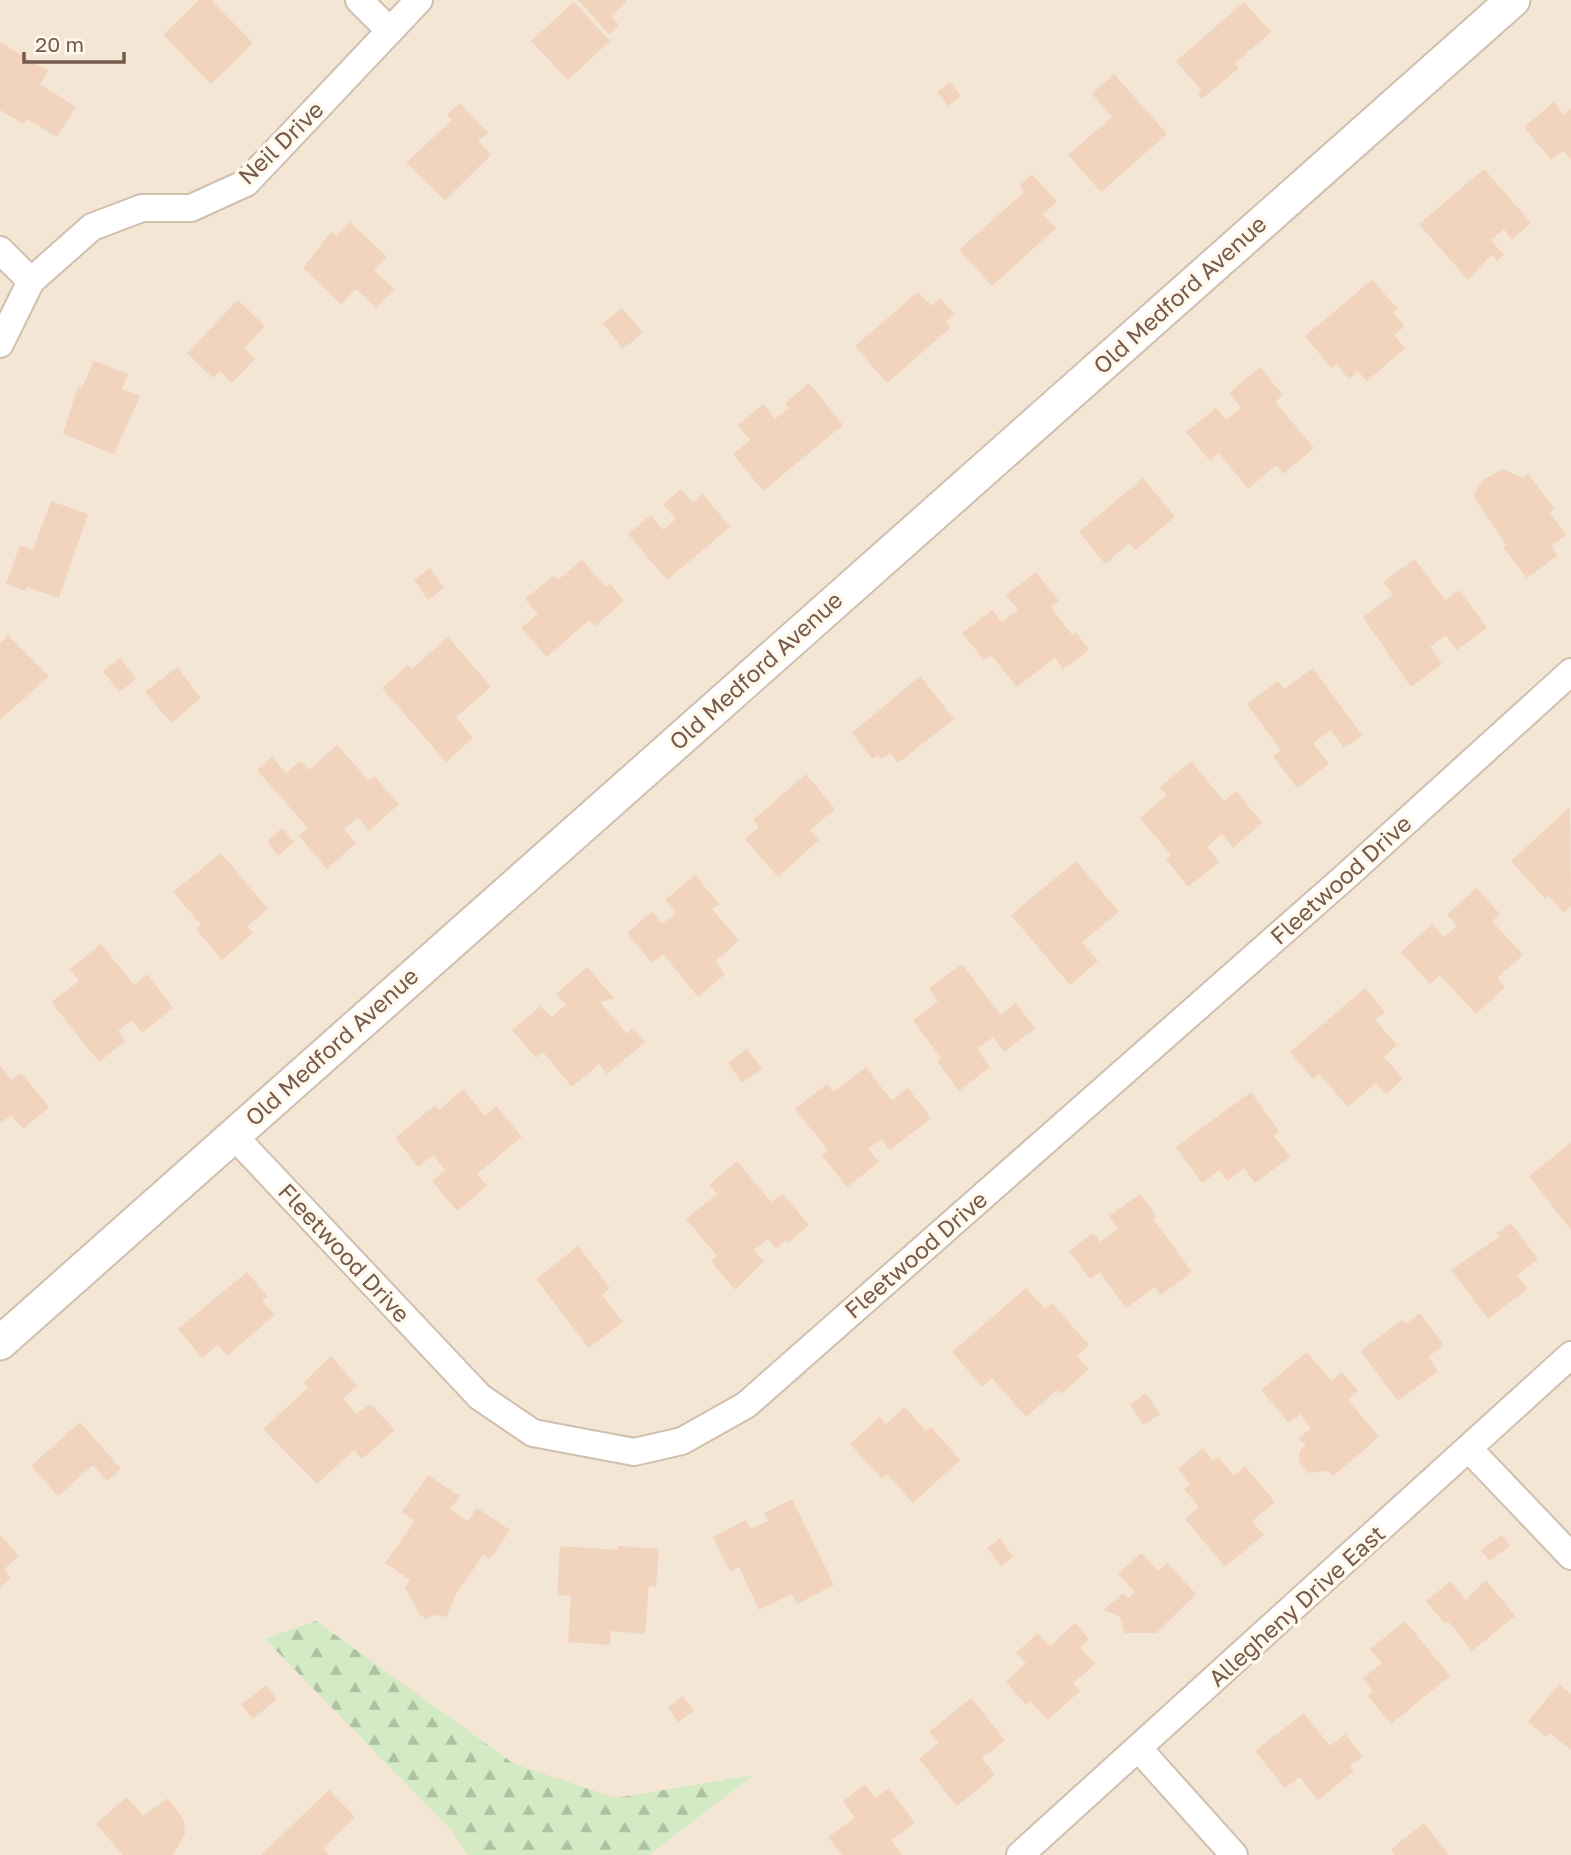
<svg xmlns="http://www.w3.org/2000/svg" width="1571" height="1855" viewBox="0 0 1571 1855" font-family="'Golos Text',sans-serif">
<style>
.residential{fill:#f4e6d4}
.forest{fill:url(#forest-firs)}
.building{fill:#f2d3bd}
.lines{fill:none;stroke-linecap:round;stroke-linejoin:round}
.minor-casing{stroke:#d0beae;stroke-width:30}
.tertiary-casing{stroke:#d0beae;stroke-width:37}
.minor{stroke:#fff;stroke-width:26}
.tertiary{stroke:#fff;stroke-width:33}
.labels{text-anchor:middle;stroke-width:7;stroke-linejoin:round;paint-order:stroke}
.street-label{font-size:23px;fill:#765a4a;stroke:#fff8ed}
</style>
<defs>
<pattern id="forest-firs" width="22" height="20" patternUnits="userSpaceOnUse" patternTransform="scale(1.75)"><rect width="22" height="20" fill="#d3eac4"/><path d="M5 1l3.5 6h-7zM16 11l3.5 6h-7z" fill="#b0c1a1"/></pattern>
</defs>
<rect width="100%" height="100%" fill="#fcf4e6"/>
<rect class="residential" x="0" y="0" width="1571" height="1855"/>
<path class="forest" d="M316 1621 514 1764 616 1798 753 1775 649 1855H467L452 1831 265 1639Z"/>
<g class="building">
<path d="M199 0H211L253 43 211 84 163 35Z"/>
<path d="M578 0H626L627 1 611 16 619 25 609 34Z"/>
<path d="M574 2 610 41 568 80 531 41Z"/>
<path d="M1244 2 1271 32 1235 63 1239 68 1202 99 1198 94 1201 90 1176 61Z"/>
<path d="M0 42 48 71 40 84 76 107 57 137 27 119 24 124 0 110Z"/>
<path d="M1114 74 1167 134 1101 192 1068 155 1112 117 1092 94Z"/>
<path d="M950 82 961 96 948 106 937 92Z"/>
<path d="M1554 102 1564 115 1571 109V160L1563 151 1551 160 1524 127Z"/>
<path d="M460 103 488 133 478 141 491 155 445 200 406 163 452 120 447 115Z"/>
<path d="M1484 169 1531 223 1512 240 1504 229 1491 240 1504 255 1497 261 1492 254 1468 280 1419 224Z"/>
<path d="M1032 174 1057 202 1043 214 1056 228 992 286 959 250 1024 192 1019 186Z"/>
<path d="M350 222 387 257 374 270 394 289 376 308 356 289 341 304 303 268 331 232 336 236Z"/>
<path d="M1372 280 1398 309 1393 313 1405 326 1394 335 1405 348 1367 381 1358 371 1349 379 1336 364 1331 368 1305 336Z"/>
<path d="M918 292 931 306 940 298 954 314 946 322 950 328 887 383 855 346Z"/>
<path d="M238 300 265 326 244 348 255 359 232 383 220 371 213 378 187 353Z"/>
<path d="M622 308 643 333 623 349 603 323Z"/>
<path d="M94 361 128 374 122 389 140 396 114 454 63 434 78 386 82 388Z"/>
<path d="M1260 367 1283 395 1275 402 1314 448 1283 474 1276 465 1248 489 1219 453 1210 461 1186 432 1216 408 1226 420 1241 408 1229 393Z"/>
<path d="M809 383 843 425 763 491 733 454 750 440 738 425 763 404 775 419 789 408 785 403Z"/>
<path d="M1502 469 1523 478 1528 474 1555 509 1550 513 1566 535 1552 546 1557 556 1527 578 1503 547 1506 545 1473 496 1482 481Z"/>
<path d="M1143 478 1175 517 1135 550 1129 543 1105 564 1079 532Z"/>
<path d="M681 489 693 503 703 494 730 527 667 580 628 534 651 515 663 530 676 519 663 504Z"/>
<path d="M51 501 88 514 59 598 27 587 25 591 6 584 20 545 33 550Z"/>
<path d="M1415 559 1445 600 1459 590 1487 628 1457 650 1446 635 1430 647 1442 664 1411 687 1363 617 1393 595 1383 582Z"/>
<path d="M582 560 605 586 610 584 624 601 595 626 589 620 547 657 521 628 538 614 525 599 554 575 558 580Z"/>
<path d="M430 568 444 588 428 600 414 580Z"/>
<path d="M1036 572 1059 601 1051 607 1072 635 1076 632 1089 650 1063 669 1055 658 1017 687 991 655 984 660 962 633 992 610 1002 622 1018 610 1006 595Z"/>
<path d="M8 635 49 676 0 720V643Z"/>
<path d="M448 637 491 687 456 717 473 738 446 762 382 688 408 665 412 669Z"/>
<path d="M120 658 136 679 119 692 103 671Z"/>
<path d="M177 667 201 698 171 723 145 692Z"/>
<path d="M1313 668 1362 735 1344 748 1331 730 1313 743 1329 764 1297 788 1273 756 1281 751 1247 704 1278 681 1284 689Z"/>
<path d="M920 676 954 719 898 763 890 753 881 759 878 755 872 759 852 733Z"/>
<path d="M337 745 369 781 374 776 399 804 369 831 358 817 344 829 356 843 327 869 299 836 308 828 257 770 272 757 286 773 300 761 309 770Z"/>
<path d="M1191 761 1224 801 1236 791 1262 823 1233 848 1222 834 1207 847 1219 862 1188 887 1166 859 1171 855 1140 818 1167 795 1160 787Z"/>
<path d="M806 774 835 809 810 830 819 840 778 877 745 839 759 827 753 820Z"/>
<path d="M1570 807 1571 906 1564 913 1548 896 1545 899 1511 861Z"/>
<path d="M282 828 294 842 278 856 267 841Z"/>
<path d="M221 853 268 909 247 926 253 933 222 960 196 929 201 925 173 892Z"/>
<path d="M1076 861 1119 912 1082 942 1098 961 1070 985 1011 915Z"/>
<path d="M695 875 719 904 712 909 739 941 715 961 725 974 698 997 663 954 652 963 627 933 652 912 662 924 676 913 665 900Z"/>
<path d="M1476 888 1500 914 1492 921 1523 955 1497 978 1505 987 1476 1014 1440 975 1430 984 1401 952 1432 924 1444 937 1457 926 1447 915Z"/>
<path d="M101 944 134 985 147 974 173 1008 142 1033 132 1020 118 1031 125 1041 99 1062 51 1002 79 981 70 969Z"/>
<path d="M962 964 1001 1015 1016 1003 1035 1028 1004 1052 993 1037 977 1049 990 1067 959 1091 937 1061 941 1058 913 1020 938 1001 929 988Z"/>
<path d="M587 967 614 998 600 1002 627 1034 633 1028 645 1042 607 1074 599 1064 572 1087 543 1052 536 1058 512 1030 541 1006 551 1017 566 1005 556 994Z"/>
<path d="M1365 988 1385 1012 1375 1020 1397 1045 1384 1057 1403 1079 1386 1094 1376 1083 1348 1107 1319 1074 1313 1079 1290 1052Z"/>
<path d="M747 1049 762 1069 742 1083 728 1063Z"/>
<path d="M0 1066 12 1080 21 1073 49 1107 23 1129 11 1115 0 1124Z"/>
<path d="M866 1067 892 1101 908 1088 931 1118 890 1150 881 1139 868 1149 879 1162 847 1187 822 1155 828 1150 795 1109 827 1084 833 1092Z"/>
<path d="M463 1089 485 1116 496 1106 522 1137 477 1174 487 1186 457 1211 432 1181 445 1170 433 1155 418 1167 395 1138 435 1105 439 1110Z"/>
<path d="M1251 1092 1279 1131 1274 1136 1290 1157 1255 1183 1244 1168 1228 1181 1219 1170 1202 1183 1176 1147Z"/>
<path d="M1571 1143V1230L1529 1176Z"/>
<path d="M737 1161 771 1202 783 1194 809 1225 788 1243 786 1241 776 1248 768 1239 754 1250 764 1261 735 1290 711 1261 717 1256 686 1219 717 1194 709 1185Z"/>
<path d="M1140 1194 1156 1216 1153 1219 1192 1272 1161 1295 1155 1287 1126 1308 1100 1272 1090 1279 1069 1251 1093 1233 1100 1242 1118 1229 1109 1216Z"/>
<path d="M1511 1223 1538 1259 1517 1275 1527 1289 1488 1319 1451 1270 1499 1237 1497 1233Z"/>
<path d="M578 1246 610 1288 602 1295 623 1322 589 1348 536 1279Z"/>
<path d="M247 1272 268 1297 262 1301 275 1315 227 1356 218 1345 202 1358 178 1329Z"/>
<path d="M1026 1288 1045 1309 1052 1303 1089 1345 1077 1356 1089 1369 1061 1394 1057 1390 1026 1417 992 1378 982 1387 952 1352Z"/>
<path d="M1420 1313 1444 1345 1428 1357 1438 1371 1398 1401 1361 1351 1403 1319 1406 1324Z"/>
<path d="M1307 1352 1331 1381 1342 1372 1358 1391 1348 1400 1379 1437 1333 1476 1328 1471 1309 1473 1299 1461 1300 1450 1306 1445 1299 1438 1311 1428 1300 1414 1289 1423 1261 1390Z"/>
<path d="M331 1356 357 1386 343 1398 356 1414 370 1404 395 1430 362 1459 354 1450 317 1484 263 1429 308 1388 304 1382Z"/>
<path d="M1146 1393 1160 1414 1144 1425 1130 1405Z"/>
<path d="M905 1407 926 1431 931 1427 960 1460 913 1503 887 1474 882 1479 850 1444 880 1417 886 1424Z"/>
<path d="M80 1422 121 1469 107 1481 93 1465 58 1496 31 1466Z"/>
<path d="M1203 1448 1213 1461 1218 1457 1234 1476 1245 1466 1275 1502 1252 1521 1264 1535 1225 1567 1185 1519 1199 1507 1184 1489 1190 1484 1178 1469Z"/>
<path d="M428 1475 460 1496 450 1509 468 1521 477 1508 510 1530 490 1559 483 1555 456 1594 446 1617 434 1615 426 1619 420 1615 405 1588 410 1580 385 1563 415 1521 402 1512Z"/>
<path d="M792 1499 834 1585 797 1604 792 1594 759 1610 739 1567 730 1572 713 1537 746 1520 751 1529 768 1521 764 1513Z"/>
<path d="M0 1535 19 1556 4 1569 11 1578 0 1588Z"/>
<path d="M1502 1535 1510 1546 1489 1561 1481 1550Z"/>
<path d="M1000 1538 1013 1557 1001 1566 987 1548Z"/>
<path d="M560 1546 618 1550V1546L659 1549 656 1587 649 1586 645 1634 611 1631 610 1645 568 1642 571 1596 557 1595Z"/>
<path d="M1141 1553 1158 1571 1167 1563 1196 1594 1156 1633H1124L1120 1617 1104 1610 1123 1593 1128 1598 1135 1592 1118 1574Z"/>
<path d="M1486 1580 1515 1616 1472 1651 1448 1621 1445 1624 1426 1601 1451 1581 1466 1600Z"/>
<path d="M1405 1621 1450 1676 1391 1724 1368 1696 1373 1691 1363 1678 1382 1663 1370 1649Z"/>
<path d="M1075 1623 1089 1639 1080 1647 1095 1664 1073 1683 1080 1691 1048 1720 1030 1701 1026 1705 1006 1682 1026 1663 1016 1653 1038 1633 1050 1646Z"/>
<path d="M1559 1684 1571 1694V1750L1549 1733 1546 1737 1528 1722Z"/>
<path d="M266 1685 277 1699 253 1719 241 1705Z"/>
<path d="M683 1696 694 1711 678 1722 668 1707Z"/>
<path d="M971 1698 1005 1740 982 1758 995 1775 957 1806 919 1759 939 1743 929 1732Z"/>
<path d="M1304 1713 1330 1746 1345 1734 1363 1756 1350 1766 1354 1771 1318 1800 1300 1777 1285 1788 1255 1751Z"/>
<path d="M865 1785 875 1798 889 1788 915 1823 891 1840 902 1855H842L828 1837 855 1818 843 1801Z"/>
<path d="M329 1790 355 1817 323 1848 329 1855H261Z"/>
<path d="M127 1797 143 1816 168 1798 184 1820 185 1834 173 1855H123L96 1824Z"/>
<path d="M1424 1823 1449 1855H1395L1391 1849Z"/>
</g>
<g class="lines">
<g class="minor-casing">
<g id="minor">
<path d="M359 0 389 30"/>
<path d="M0 250 31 281"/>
<path d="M0 344 31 281 92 227 142 208H191L246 183 419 0"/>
<path d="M233 1135 480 1397 533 1433 634 1452 682 1441 746 1405 1345 877 1571 672"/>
<path d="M1470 1450 1571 1556"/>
<path d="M1139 1749 1234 1855"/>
<path d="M1020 1855 1571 1355"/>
</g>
</g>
<g class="tertiary-casing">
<path id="tertiary" d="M0 1343 1513 0"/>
</g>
<use href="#minor" class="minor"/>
<use href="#tertiary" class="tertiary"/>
</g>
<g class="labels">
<g class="street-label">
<text transform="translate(281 143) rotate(-44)" y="8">Neil Drive</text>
<text transform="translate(1180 295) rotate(-42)" y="8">Old Medford Avenue</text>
<text transform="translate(756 671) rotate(-42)" y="8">Old Medford Avenue</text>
<text transform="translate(1341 880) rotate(-42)" y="8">Fleetwood Drive</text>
<text transform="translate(332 1047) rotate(-42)" y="8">Old Medford Avenue</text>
<text transform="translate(344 1253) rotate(47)" y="8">Fleetwood Drive</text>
<text transform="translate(916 1255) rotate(-41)" y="8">Fleetwood Drive</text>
<text transform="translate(1297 1606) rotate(-42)" y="8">Allegheny Drive East</text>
</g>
</g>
<path d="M24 52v10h100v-10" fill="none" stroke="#765a4a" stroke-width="3.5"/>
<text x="35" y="52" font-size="21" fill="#765a4a" stroke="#fff8ed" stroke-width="5" paint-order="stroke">20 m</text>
</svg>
